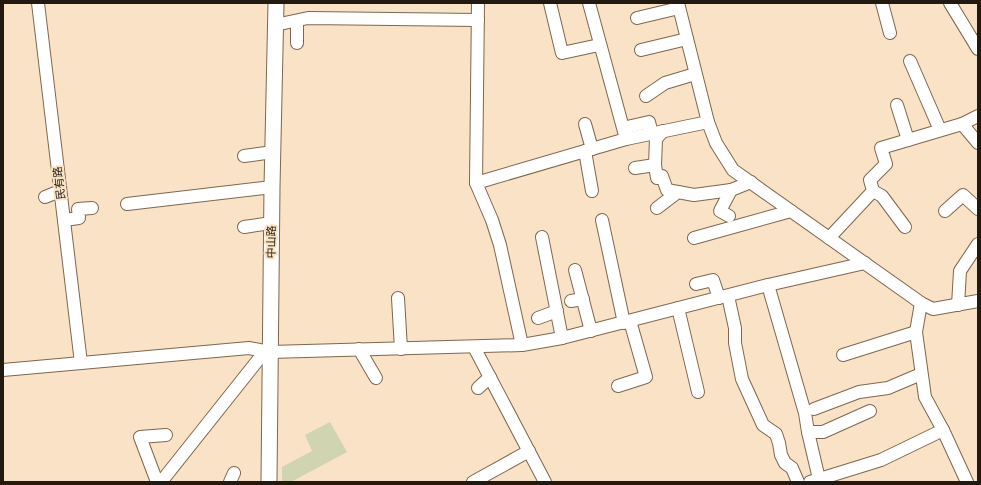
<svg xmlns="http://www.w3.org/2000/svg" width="981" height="485" viewBox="0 0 981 485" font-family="'DejaVu Sans','Noto Sans TC',sans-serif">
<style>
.green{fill:#d1d4b0}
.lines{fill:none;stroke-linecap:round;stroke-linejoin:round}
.minor-casing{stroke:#7c684f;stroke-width:14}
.major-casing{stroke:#7c684f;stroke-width:17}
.minor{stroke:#fff;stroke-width:12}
.major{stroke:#fff;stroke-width:15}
.labels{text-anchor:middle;stroke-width:4;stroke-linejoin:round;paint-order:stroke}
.street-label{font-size:11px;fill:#221a10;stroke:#f9e2c5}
</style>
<rect width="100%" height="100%" fill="#f9e2c5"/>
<path class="green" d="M330 422 347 452 291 482H282V467L312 451 305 435Z"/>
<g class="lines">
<g class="minor-casing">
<g id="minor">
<path d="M38 3 81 363"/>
<path d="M478 3 476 183 492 220 500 245 522 345"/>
<path d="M550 3 562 53 599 45"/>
<path d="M589 3 626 139"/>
<path d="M678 3 708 122 716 143 733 170 921 303 933 309 978 301"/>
<path d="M882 3 890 33"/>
<path d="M950 3 978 49"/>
<path d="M637 18 679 8"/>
<path d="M297 21V43"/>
<path d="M275 25 308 18 478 20"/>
<path d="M641 50 687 39"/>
<path d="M910 61 940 130"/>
<path d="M646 96 665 83 695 74"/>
<path d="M897 105 908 140"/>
<path d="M978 116 962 124 978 143"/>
<path d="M585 124 592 149"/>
<path d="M627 127 649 122 652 134"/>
<path d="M663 131 656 139 655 165 657 178 662 176 667 190 694 195 731 190 751 182"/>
<path d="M585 151 592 191"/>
<path d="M244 156 273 152"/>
<path d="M635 168 655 165"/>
<path d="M476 183 626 139 708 122"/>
<path d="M873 191 882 196 905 227"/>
<path d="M45 197 60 191"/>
<path d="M127 204 272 187"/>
<path d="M657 208 678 192"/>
<path d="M945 211 963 195 978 209"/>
<path d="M729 216 720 211 731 190"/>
<path d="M64 220 79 218 78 209 92 208"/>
<path d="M602 220 624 323"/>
<path d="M244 227 271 223"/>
<path d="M542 237 562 338"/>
<path d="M694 238 791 211"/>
<path d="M829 238 873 191 870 180 886 164 881 148 962 124"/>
<path d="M575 270 591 331"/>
<path d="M696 284 713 280 719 298"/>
<path d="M768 285 805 413 808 432 819 479"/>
<path d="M728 296 735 328V343L742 379 763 425 776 434 779 443 781 455 785 463 792 468 798 482"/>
<path d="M398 298 401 349"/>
<path d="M571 301 583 299"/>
<path d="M921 303 916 332 925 397 943 430 967 482"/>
<path d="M958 305 960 271 978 244"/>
<path d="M678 308 698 392"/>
<path d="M538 318 557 311"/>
<path d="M474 347 545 482"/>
<path d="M359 349 376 378"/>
<path d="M843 355 916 332"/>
<path d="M3 370 249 348 270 352"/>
<path d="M618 386 646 377 630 321"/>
<path d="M478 388 490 377"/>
<path d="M814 409 859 392 888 388 921 374"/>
<path d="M808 432H823L870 411"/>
<path d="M157 482 140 437 166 435"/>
<path d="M161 482 258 360 270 352 522 345 562 338 768 285 865 263"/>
<path d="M230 482 234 473"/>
<path d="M473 482 529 451"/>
<path d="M810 482 881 460 943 430"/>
</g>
</g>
<g class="major-casing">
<path id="major" d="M269 482 272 187 276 3"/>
</g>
<use href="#minor" class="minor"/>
<use href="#major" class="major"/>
</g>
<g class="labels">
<g class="street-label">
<text transform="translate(59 183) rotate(-97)" y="4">民有路</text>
<text transform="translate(271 242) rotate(-89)" y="4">中山路</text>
</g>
</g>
<rect width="981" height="485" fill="none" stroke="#221a10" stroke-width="8"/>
</svg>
